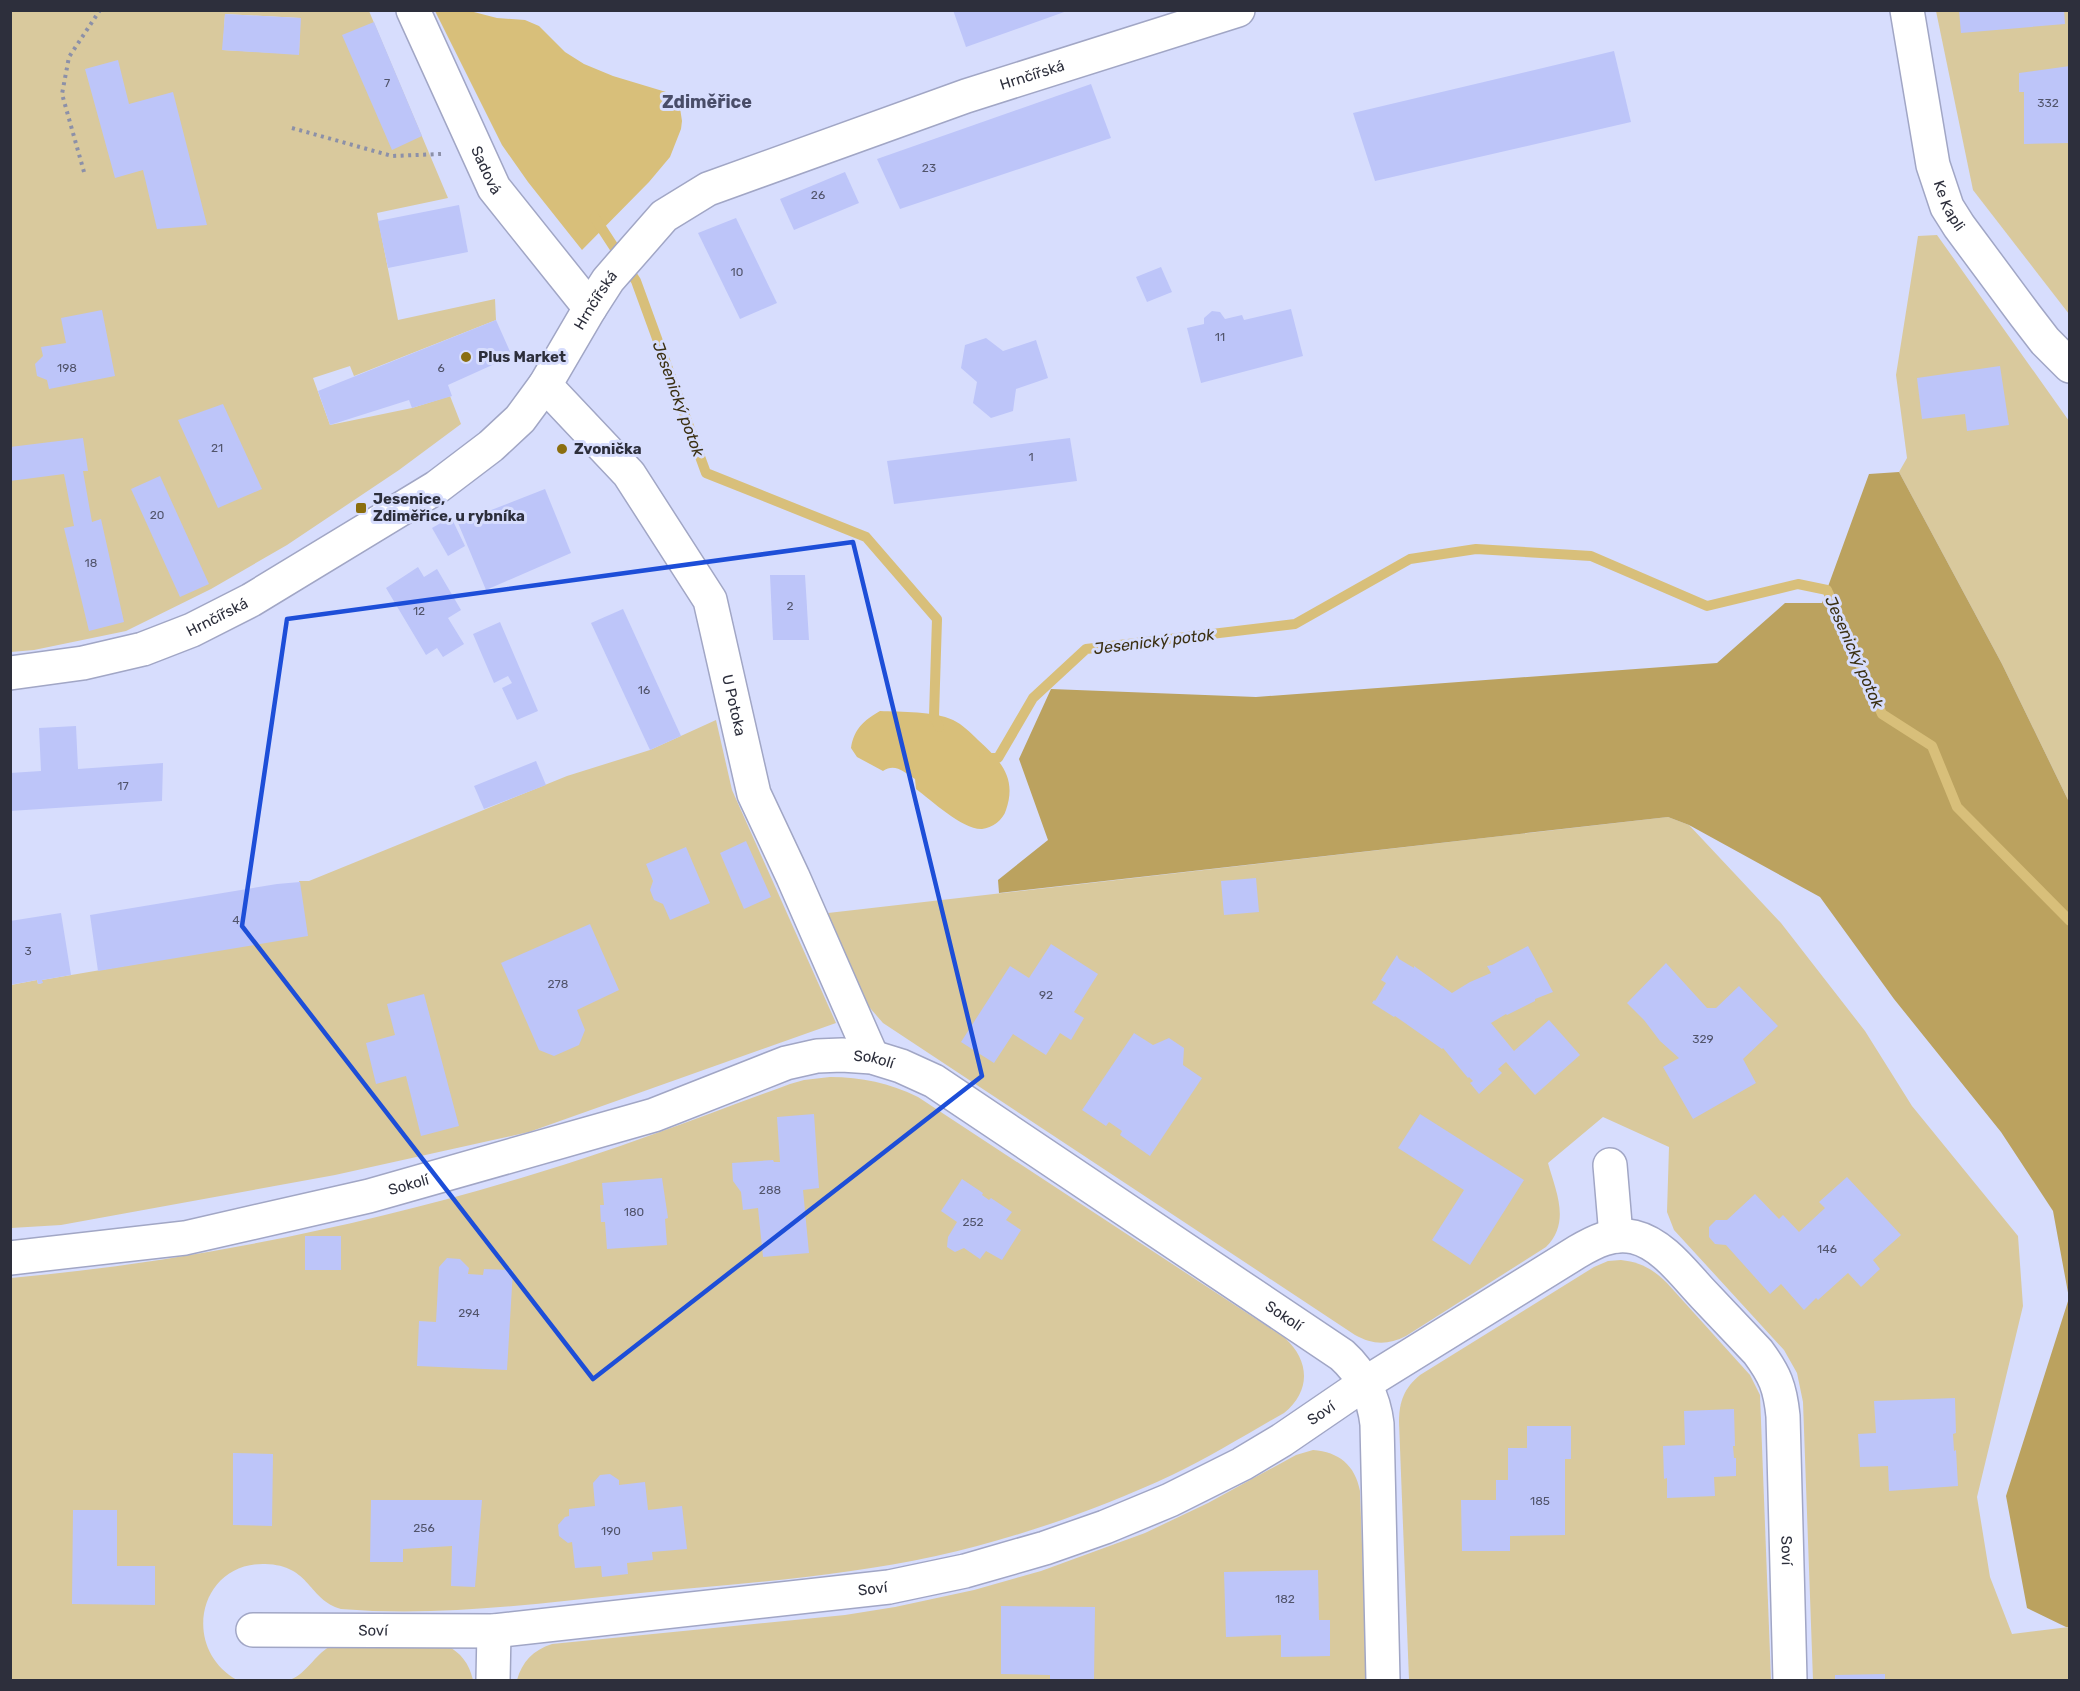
<svg xmlns="http://www.w3.org/2000/svg" width="2080" height="1691" viewBox="0 0 2080 1691" font-family="Rubik,sans-serif">
<style>
.green{fill:#d9c99d;fill-rule:evenodd}
.forest{fill:#bba25f}
.water{fill:#d8bf7a}
.lines{fill:none;stroke-linecap:round;stroke-linejoin:round}
.stream{stroke:#d8bf7a;stroke-width:10}
.building{fill:#bdc5f9}
.minor-casing{stroke:#a1a6c5;stroke-width:36}
.path{stroke:#8c90a8;stroke-width:4;stroke-dasharray:3 4.5;stroke-linecap:butt}
.minor{stroke:#fff;stroke-width:33}
.marked{fill:none;stroke:#1d4ed8;stroke-width:4.5;stroke-linejoin:round}
.poi-dot{fill:#8b6e0f;stroke:#d7ddfd;stroke-width:2}
.labels{text-anchor:middle;stroke-width:6;stroke-linejoin:round;paint-order:stroke}
.number-label{font-size:12px;fill:#51546b}
.street-label{font-size:15px;fill:#2d2f3c;stroke:#d7ddfd}
.poi-label{font-size:15px;font-weight:bold;fill:#2d2f3c;stroke:#d7ddfd;text-anchor:start}
.water-label{font-size:16px;font-style:italic;fill:#3b3012;stroke:#d7ddfd}
.quarter-label{font-size:18px;font-weight:bold;fill:#494d68;stroke:#d7ddfd}
</style>
<rect width="100%" height="100%" fill="#d7ddfd"/>
<g class="green">
<path d="M11 11H369L448 198 377 213 398 320 495 299 496 320 354 376 350 366 313 378 330 425 412 408 450 396 461 424 399 470 287 545 211 589 126 631 34 650 11 652ZM225 14 300 18 299 54 223 50Z"/>
<path d="M1936 11H2069V314L1973 190Z"/>
<path d="M1937 235 2069 421V802L2002 664 1899 472 1907 458 1896 375 1918 236Z"/>
<path d="M716 720 732 790 836 1023 529 1132 335 1175 61 1225 11 1228V985L37 980 38 984 42 983V980L306 935 299 881H309L567 776 650 750Z"/>
<path d="M1668 817 1689 825 1781 923 1865 1031 1912 1106 2018 1236 2023 1306 1977 1497 1990 1577 2012 1634 2069 1627V1680H1813L1803 1402 1797 1373 1784 1350 1674 1230 1667 1212 1669 1147 1603 1117 1548 1163C1556 1192 1571 1222 1546 1247L1406 1336C1388 1345 1373 1345 1355 1335L883 1023 857 993 828 913Z"/>
<path d="M830 1077C862 1077 889 1083 918 1097L1285 1338C1310 1361 1311 1391 1284 1413 1247 1434 1210 1457 1172 1475 1097 1510 1017 1538 936 1556 835 1578 732 1584 630 1594 534 1604 438 1617 341 1609 308 1600 311 1565 265 1564 199 1562 180 1648 237 1680H11V1278C187 1262 364 1226 534 1174 621 1148 705 1115 790 1084L804 1080Z"/>
<path d="M1621 1260C1640 1262 1653 1269 1667 1283L1750 1375 1760 1395 1771 1680H1409L1399 1422C1399 1402 1404 1388 1420 1375L1594 1267 1608 1261Z"/>
<path d="M1313 1450C1339 1452 1355 1465 1360 1491L1367 1680H517C522 1662 533 1650 552 1644L845 1615 895 1607 974 1590 1041 1571 1145 1533 1208 1503 1296 1455Z"/>
<path d="M446 1645C461 1653 469 1663 473 1680H290C307 1673 314 1656 329 1647Z"/>
</g>
<path class="forest" d="M1899 472 2002 664 2069 802V1627H2066L2027 1608 2006 1496 2069 1298 2053 1211 2001 1132 1894 999 1820 897 1689 825 1668 817 999 893 998 880 1048 840 1019 759 1051 689 1256 697 1717 663 1785 603H1822L1869 474Z"/>
<g class="water">
<path d="M435 11H470L497 18 525 20 539 26 565 52 584 64 613 76 666 92 680 108 682 121 681 129 670 157 649 182 582 250 528 182 502 145Z"/>
<path d="M880 711C901 712 934 711 953 720 963 725 970 732 978 740 1001 761 1017 778 1006 810 1003 820 992 828 982 829 963 830 931 800 916 789L915 779C904 772 895 763 883 771L857 757 851 748C854 729 864 720 880 711Z"/>
</g>
<g class="lines">
<g class="stream">
<path d="M595 218 636 281 706 473 866 537 937 619 934 716 939 727"/>
<path d="M984 758H998L1033 698 1086 649 1295 624 1410 559 1476 549 1591 556 1707 606 1798 584 1827 590 1882 714 1932 746 1957 807 2070 921"/>
</g>
</g>
<g class="building">
<path d="M953 10H1067V11L966 47Z"/>
<path d="M1959 10H2064L2065 24 1961 33Z"/>
<path d="M225 14 301 18 299 55 222 50Z"/>
<path d="M374 22 422 136 392 150 342 35Z"/>
<path d="M1614 51 1631 122 1375 181 1353 113Z"/>
<path d="M118 60 129 104 173 92 207 225 157 229 143 170 115 178 85 69Z"/>
<path d="M2070 66V143L2024 144V92H2019V73Z"/>
<path d="M1091 84 1111 138 900 209 877 159Z"/>
<path d="M845 172 859 203 794 230 780 199Z"/>
<path d="M459 205 468 252 388 268 378 221Z"/>
<path d="M736 218 777 303 740 319 698 233Z"/>
<path d="M1161 267 1172 292 1147 302 1136 277Z"/>
<path d="M1291 309 1303 356 1201 383 1187 328 1204 324V318L1212 311 1220 312 1225 319 1242 315 1244 320Z"/>
<path d="M102 310 115 376 49 389 47 380 37 376 35 364 43 356 41 347 66 343 61 318Z"/>
<path d="M496 320 512 356 448 385 452 396 412 408 409 400 330 425 318 391Z"/>
<path d="M986 338 1003 351 1036 340 1048 378 1016 389 1013 411 991 418 973 403 977 382 961 368 965 345Z"/>
<path d="M2000 366 2009 425 1967 431 1965 414 1922 419 1917 378Z"/>
<path d="M223 404 262 489 218 508 178 420Z"/>
<path d="M83 438 88 471H83L92 522 101 519 124 622 89 631 64 528 74 526 64 474 10 481V447Z"/>
<path d="M1070 438 1077 481 894 504 887 461Z"/>
<path d="M160 476 209 584 180 597 131 489Z"/>
<path d="M545 489 571 553 486 590 458 523Z"/>
<path d="M451 517 465 546 448 556 432 528Z"/>
<path d="M418 567 424 577 437 569 461 610 448 618 464 644 443 657 437 648 426 655 386 588Z"/>
<path d="M770 575H805L809 640H773Z"/>
<path d="M623 609 681 736 650 750 591 623Z"/>
<path d="M500 622 538 711 517 720 502 688 512 683 508 676 494 683 473 634Z"/>
<path d="M76 726 78 769 163 763 162 801 10 811V773L41 771 39 728Z"/>
<path d="M536 761 546 785 484 809 474 786Z"/>
<path d="M746 841 771 897 744 909 720 853Z"/>
<path d="M686 847 710 903 670 920 663 904 654 900 650 890 653 881 646 864Z"/>
<path d="M1256 878 1259 912 1224 915 1221 881Z"/>
<path d="M300 882 308 936 98 971 90 915 277 884Z"/>
<path d="M61 913 71 975 42 980 43 983 38 984 37 980 10 985V921Z"/>
<path d="M590 924 619 990 577 1010 585 1030 579 1045 554 1056 539 1050 501 963Z"/>
<path d="M1051 944 1098 974 1074 1012 1084 1018 1071 1040 1060 1033 1046 1055 1013 1034 994 1063 961 1042 1010 966 1029 978Z"/>
<path d="M1528 946 1553 992 1535 999V1001L1507 1015 1506 1014 1491 1023 1514 1051 1549 1020 1580 1055 1535 1095 1506 1062 1498 1069 1502 1073 1479 1094 1470 1083 1473 1081 1469 1077 1468 1078 1443 1048 1442 1049 1395 1016 1394 1017 1372 1003 1374 1000 1375 1001 1386 983 1381 980 1397 955 1399 959 1414 968V966L1452 993 1470 982 1491 973 1487 966 1492 965Z"/>
<path d="M1666 963 1707 1008H1716L1739 986 1778 1026 1743 1059 1756 1083 1693 1119 1663 1067 1679 1058 1660 1041 1644 1020 1627 1003Z"/>
<path d="M424 994 459 1126 421 1136 406 1076 376 1084 366 1043 395 1035 387 1004Z"/>
<path d="M1134 1033 1153 1045 1169 1038 1184 1048 1183 1065 1202 1078 1150 1156 1120 1135 1122 1131 1109 1122 1106 1126 1082 1110Z"/>
<path d="M814 1114 819 1188 803 1190 809 1253 763 1257 758 1208 743 1210 741 1192 733 1181 732 1163 773 1160 774 1162H780L777 1117Z"/>
<path d="M1420 1114 1524 1180 1470 1265 1432 1240 1464 1190 1398 1148Z"/>
<path d="M1847 1177 1901 1235 1873 1260 1880 1269 1861 1287 1848 1273 1818 1300 1816 1298 1804 1310 1781 1284 1770 1294 1726 1245 1715 1244 1709 1237V1227L1716 1220H1727L1755 1194 1779 1219 1783 1215 1799 1232 1825 1208 1819 1202Z"/>
<path d="M662 1178 668 1218 665 1219 667 1245 607 1249 605 1222H601L600 1205H604L602 1183Z"/>
<path d="M962 1179 983 1193 982 1195 989 1200 991 1198 1012 1212 1006 1220 1021 1230 1002 1260 986 1251 980 1259 964 1248 955 1252 947 1247 948 1237 957 1222 941 1211Z"/>
<rect x="305" y="1236" width="36" height="34"/>
<path d="M447 1258 460 1259 469 1268 468 1274 483 1275 484 1269 513 1270 507 1370 417 1366 419 1321 436 1322 439 1267Z"/>
<path d="M1955 1398 1956 1433 1953 1434 1954 1451 1956 1450 1958 1486 1889 1491 1888 1466 1860 1467 1858 1434 1876 1433 1874 1401Z"/>
<path d="M1734 1409 1735 1446H1733L1734 1458H1736V1476L1714 1477 1715 1496 1667 1498V1478L1664 1479 1663 1446 1685 1445 1684 1411Z"/>
<path d="M1527 1426H1571V1459H1565V1535L1510 1536V1551H1462L1461 1500H1496V1480H1508V1448H1527Z"/>
<path d="M233 1453 273 1454 272 1526 233 1525Z"/>
<path d="M610 1474 619 1480V1485L645 1482 648 1510 682 1506 687 1549 652 1552 653 1560 627 1563 628 1574 602 1577 601 1566 575 1568 572 1542 568 1543 559 1536 558 1525 565 1517 569 1516V1509L595 1506 593 1483 600 1475Z"/>
<path d="M371 1500H482L475 1587 451 1586 452 1546 403 1549V1562H370Z"/>
<path d="M73 1510H117V1566H155V1605L72 1604Z"/>
<path d="M1318 1570 1319 1620H1330V1656L1281 1657V1635L1226 1637 1224 1572Z"/>
<path d="M1001 1606 1095 1607 1094 1680H1050V1675L1001 1674Z"/>
<path d="M1885 1674V1680H1835V1675Z"/>
</g>
<g class="lines">
<g class="minor-casing">
<g id="minor">
<path id="s1" d="M413 10 494 188 590 308"/>
<path id="s2" d="M1907 10 1933 165 1947 207 1959 226 2025 315 2045 341 2070 366"/>
<path id="s3" d="M545 385 629 474 710 600 754 794 793 877 872 1057"/>
<path id="s4" d="M10 673 83 663 143 649 192 630 251 600 437 487 491 446 520 419 545 385 590 308 608 280 664 216 708 189 966 96 1238 10"/>
<path d="M1610 1165 1616 1236"/>
<path id="s5" d="M10 1258 185 1238 369 1196 654 1115 786 1063 817 1056 842 1055 872 1057 901 1066 934 1081 1342 1355C1362 1373 1374 1398 1377 1424L1383 1680"/>
<path id="s6" d="M253 1630 494 1631 889 1587 965 1571 1045 1548 1105 1527 1170 1500 1242 1464 1282 1440 1364 1384 1577 1252C1594 1242 1613 1232 1634 1237 1663 1244 1684 1274 1704 1295 1722 1314 1740 1333 1758 1352 1775 1375 1780 1387 1783 1416L1790 1680"/>
<path d="M493 1680 494 1631"/>
</g>
</g>
<g class="path">
<path d="M292 128 392 156 441 154"/>
<path d="M84 172 62 94 69 57 100 10"/>
</g>
<use href="#minor" class="minor"/>
</g>
<path class="marked" d="M853 542 982 1076 593 1379 242 926 287 619Z"/>
<g class="poi-dot">
<circle cx="466" cy="357" r="6"/>
<circle cx="562" cy="449" r="6"/>
<rect x="355" y="502" width="12" height="12" rx="3"/>
</g>
<g class="labels">
<g class="number-label">
<text x="387" y="87">7</text>
<text x="2048" y="107">332</text>
<text x="929" y="172">23</text>
<text x="818" y="199">26</text>
<text x="737" y="276">10</text>
<text x="1220" y="341">11</text>
<text x="67" y="372">198</text>
<text x="441" y="372">6</text>
<text x="217" y="452">21</text>
<text x="1031" y="461">1</text>
<text x="157" y="519">20</text>
<text x="91" y="567">18</text>
<text x="790" y="610">2</text>
<text x="419" y="615">12</text>
<text x="644" y="694">16</text>
<text x="123" y="790">17</text>
<text x="236" y="924">4</text>
<text x="28" y="955">3</text>
<text x="558" y="988">278</text>
<text x="1046" y="999">92</text>
<text x="1703" y="1043">329</text>
<text x="770" y="1194">288</text>
<text x="634" y="1216">180</text>
<text x="973" y="1226">252</text>
<text x="1827" y="1253">146</text>
<text x="469" y="1317">294</text>
<text x="1540" y="1505">185</text>
<text x="424" y="1532">256</text>
<text x="611" y="1535">190</text>
<text x="1285" y="1603">182</text>
</g>
<g class="street-label">
<text dy="5" stroke="none"><textPath href="#s4" startOffset="1224">Hrnčířská</textPath></text>
<text dy="5" stroke="none"><textPath href="#s1" startOffset="176">Sadová</textPath></text>
<text dy="5" stroke="none"><textPath href="#s2" startOffset="201">Ke Kapli</textPath></text>
<text dy="5" stroke="none"><textPath href="#s4" startOffset="720">Hrnčířská</textPath></text>
<text dy="5" stroke="none"><textPath href="#s4" startOffset="216">Hrnčířská</textPath></text>
<text dy="5" stroke="none"><textPath href="#s3" startOffset="380">U Potoka</textPath></text>
<text dy="5" stroke="none"><textPath href="#s5" startOffset="892">Sokolí</textPath></text>
<text dy="5" stroke="none"><textPath href="#s5" startOffset="406">Sokolí</textPath></text>
<text dy="5" stroke="none"><textPath href="#s5" startOffset="1378">Sokolí</textPath></text>
<text dy="5" stroke="none"><textPath href="#s6" startOffset="1108">Soví</textPath></text>
<text dy="5" stroke="none"><textPath href="#s6" startOffset="1846">Soví</textPath></text>
<text dy="5" stroke="none"><textPath href="#s6" startOffset="622">Soví</textPath></text>
<text dy="5" stroke="none"><textPath href="#s6" startOffset="120">Soví</textPath></text>
</g>
<g class="poi-label">
<text x="478" y="362">Plus Market</text>
<text x="574" y="454">Zvonička</text>
<text x="373" y="504">Jesenice,<tspan x="373" dy="17">Zdiměřice, u rybníka</tspan></text>
</g>
<g class="water-label">
<text transform="translate(679 399) rotate(70)" y="6">Jesenický potok</text>
<text transform="translate(1154 641) rotate(-7)" y="6">Jesenický potok</text>
<text transform="translate(1855 652) rotate(66)" y="6">Jesenický potok</text>
</g>
<g class="quarter-label">
<text x="707" y="108">Zdiměřice</text>
</g>
</g>
<rect width="2080" height="1691" fill="none" stroke="#2d2f3c" stroke-width="24"/>
</svg>
